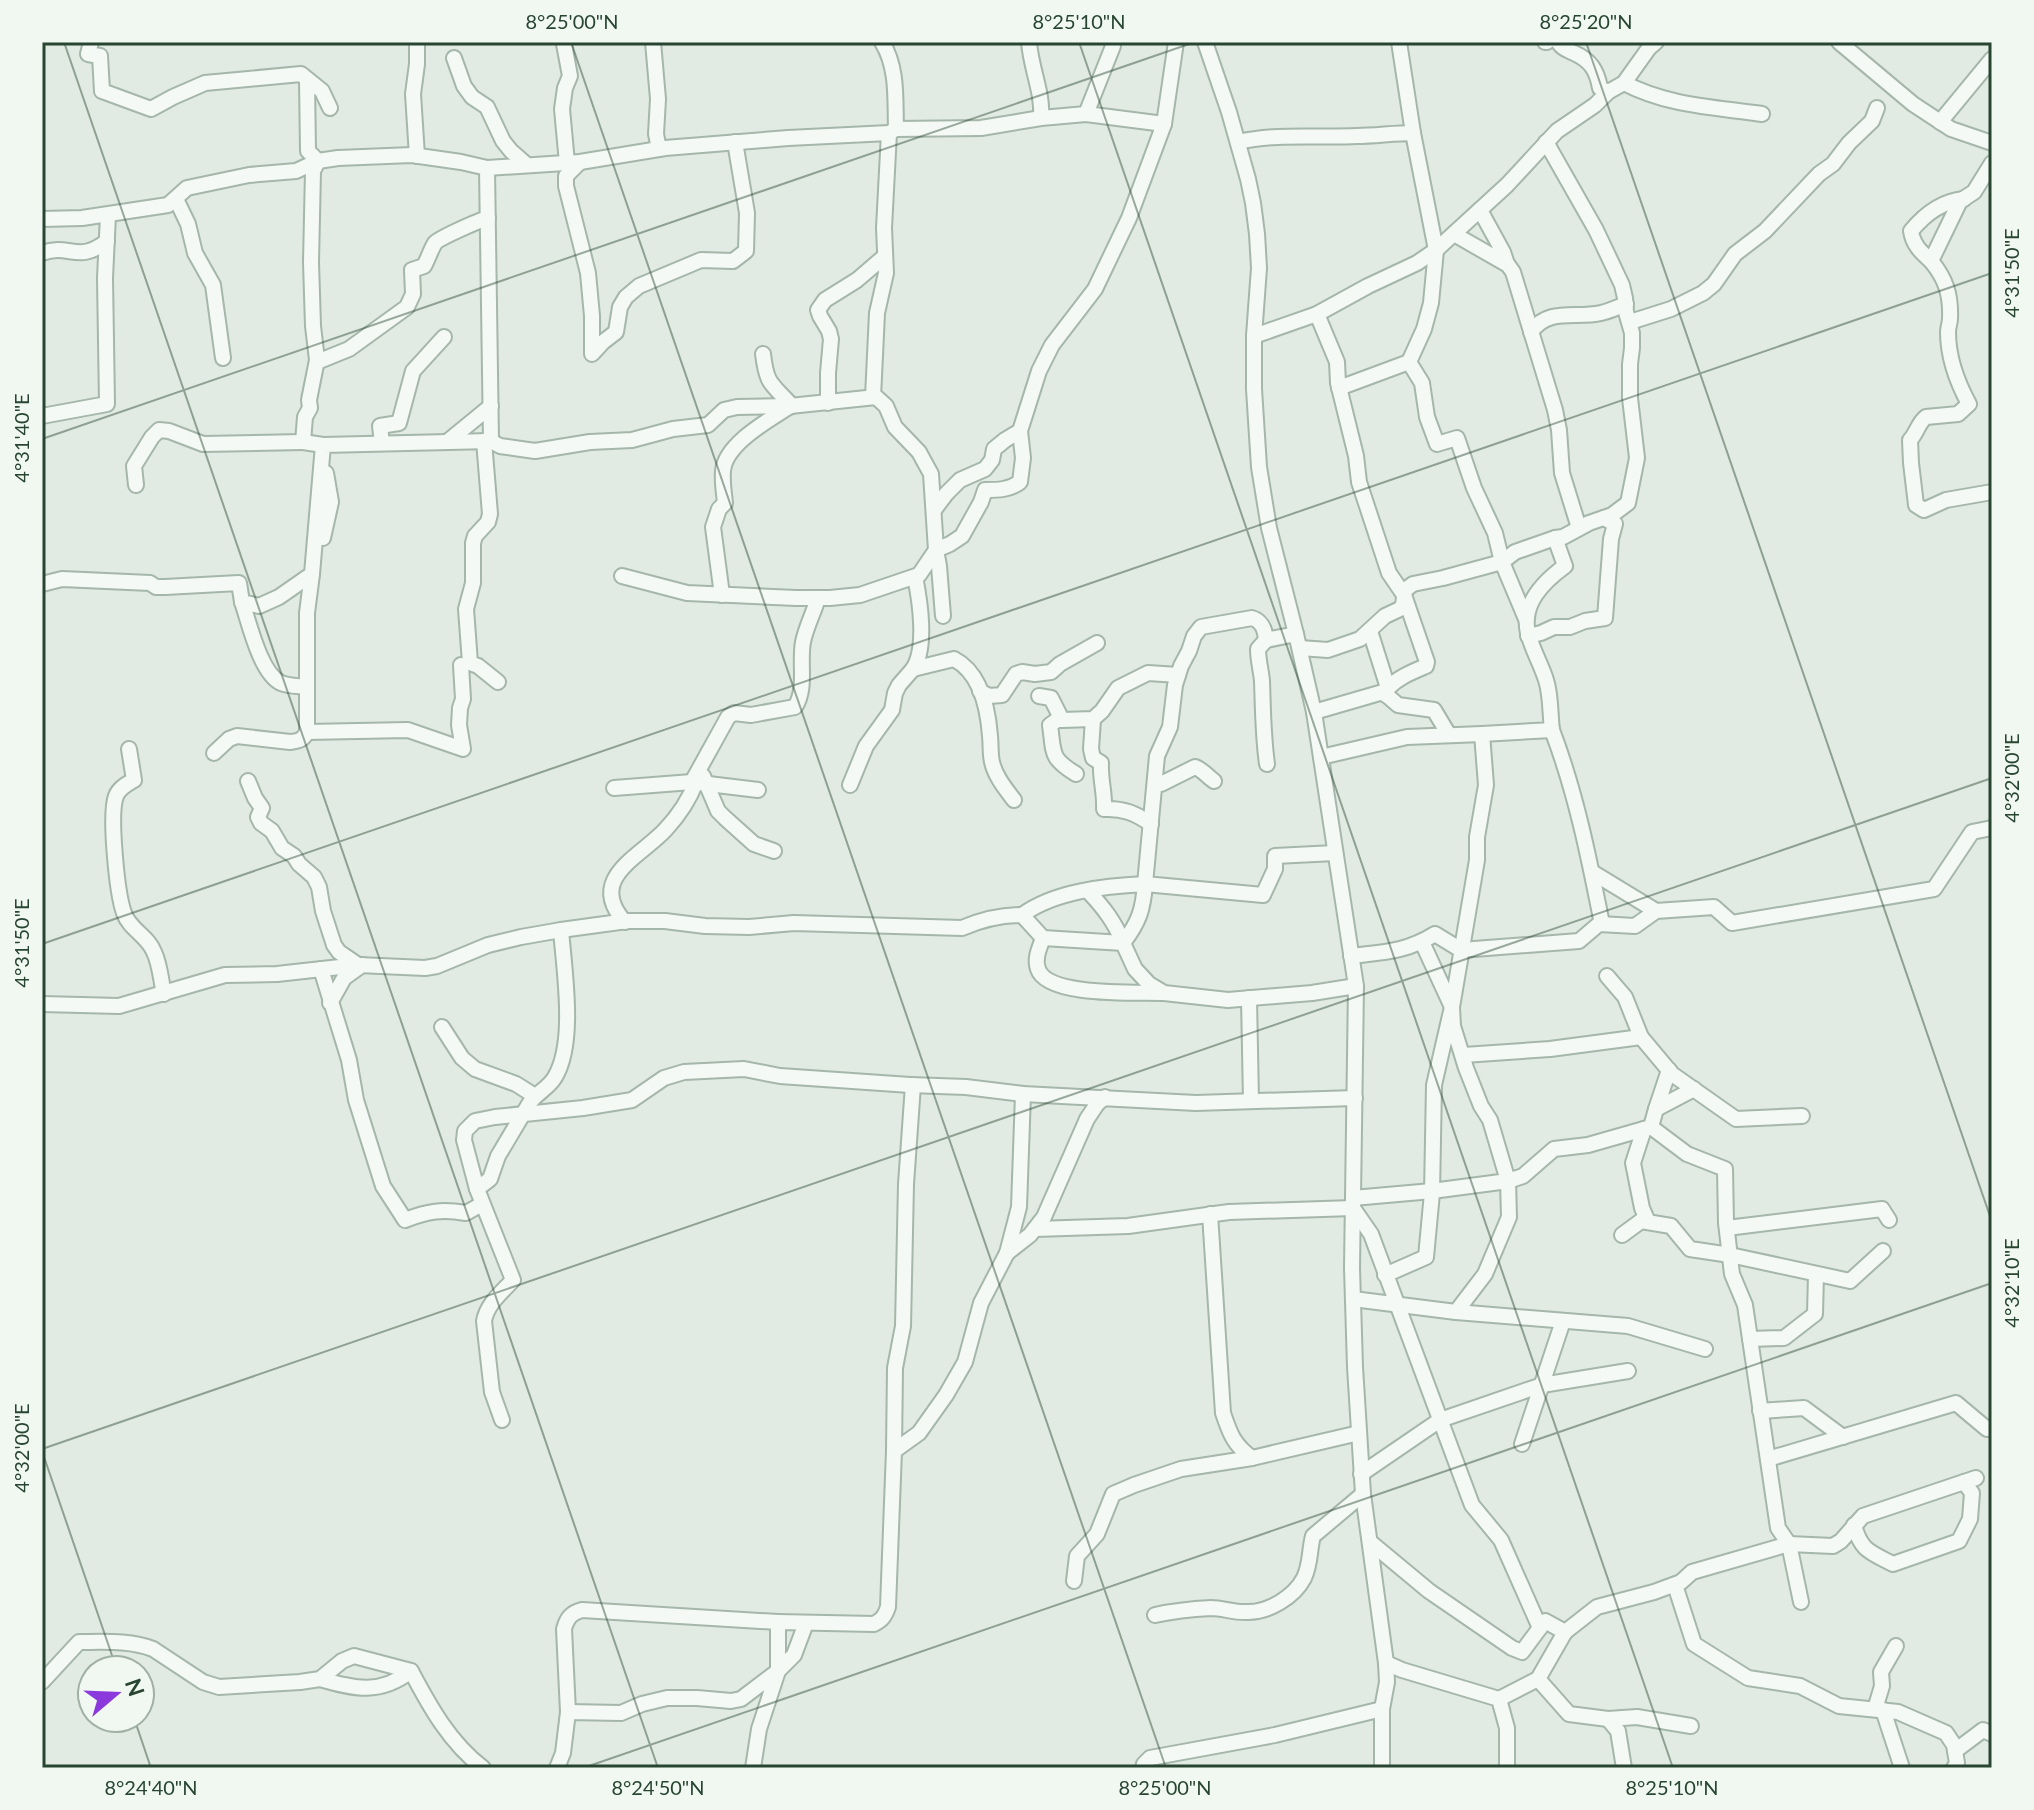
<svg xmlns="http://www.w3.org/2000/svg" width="2034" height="1810" viewBox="0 0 2034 1810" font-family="Lato,sans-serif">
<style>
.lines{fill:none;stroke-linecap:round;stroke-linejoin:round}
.minor-casing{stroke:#a5b6aa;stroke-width:18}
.minor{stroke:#f4f9f5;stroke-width:14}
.ticks{fill:none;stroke:#274530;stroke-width:2;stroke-opacity:0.45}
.neatline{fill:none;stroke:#274530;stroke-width:3}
.ticks-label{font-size:20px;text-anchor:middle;fill:#274530}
</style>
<rect width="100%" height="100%" fill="#e1ebe3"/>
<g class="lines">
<g class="minor-casing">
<g id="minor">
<path d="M91 42 88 54 100 56 102 91 151 109 173 97 205 83 301 74 322 91 330 108"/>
<path d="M653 42 658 99 656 134 659 149"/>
<path d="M882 42C898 68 895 99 896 129"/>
<path d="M1029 42C1031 69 1043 92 1041 118"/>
<path d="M1205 42 1229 112 1248 179 1253 203 1257 234 1259 268 1254 336V389L1259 467 1269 528 1296 634 1314 712 1356 986 1352 1268 1355 1367 1363 1494 1386 1663 1387 1682 1382 1709V1768"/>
<path d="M1399 42 1413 133"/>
<path d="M1545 42H1547"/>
<path d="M1558 42C1563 49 1566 49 1574 53 1590 60 1597 70 1600 88L1608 92"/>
<path d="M1839 42 1913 104 1951 129 1992 143"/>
<path d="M564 44 570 76 565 88 562 109 567 163"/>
<path d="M454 58 464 86 472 97 487 107 503 141 511 151 527 165"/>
<path d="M307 80 308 151 318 161 313 171 311 262 313 326 317 360 309 400 310 408 305 417 303 442 323 445"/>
<path d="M1624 83 1649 48 1656 42"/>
<path d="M1086 114 1113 46"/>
<path d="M1940 122 1992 59"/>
<path d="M1238 142C1277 133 1317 138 1357 136 1375 136 1394 133 1413 133L1436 250 1431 303 1424 329 1409 362"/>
<path d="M417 156 413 94 417 64V42"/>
<path d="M580 162 566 176V186L588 273 592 316V354L603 342 616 332 620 307 626 297 639 286 701 260 733 261 746 251 747 213 735 142"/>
<path d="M1992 163 1974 192 1960 201 1931 261C1946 279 1951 295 1950 319 1950 323 1948 327 1948 332 1948 357 1957 382 1969 404L1958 414 1926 417C1918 423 1917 433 1910 440L1911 463 1916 505 1924 510 1946 500 1992 492"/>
<path d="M176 199 188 224 195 253 213 285 223 358"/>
<path d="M1480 210 1503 252 1507 264"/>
<path d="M42 219 82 218 168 205 187 188 249 175 296 171 318 161 338 158 412 155 461 162 487 168 580 162 665 148 788 138 889 133 896 129 981 128 1041 118 1086 114 1164 124 1176 42"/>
<path d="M1454 234 1508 265 1513 272 1555 410 1559 430 1562 473 1579 528"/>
<path d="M42 253C70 243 78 264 107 241"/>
<path d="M1931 261C1921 252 1913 245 1911 231 1925 214 1942 201 1964 199"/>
<path d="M1317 314 1337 362 1338 383 1356 456 1359 482 1389 573 1404 595 1427 662 1426 666C1412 672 1399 677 1388 688"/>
<path d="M1630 322 1671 309 1703 293 1714 284 1735 254 1765 231 1819 174 1833 164 1849 143 1872 121 1877 108"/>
<path d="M1531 332C1548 307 1576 319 1601 313 1610 311 1618 307 1626 304"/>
<path d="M1254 336 1317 314 1368 286 1417 263 1436 250 1507 185 1557 131 1595 105 1608 92 1624 83C1668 106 1714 107 1762 114"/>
<path d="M763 354C767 387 772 383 792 406"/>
<path d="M317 362 349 349 407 307 413 294 412 270 424 266C428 259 431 249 435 243 439 238 480 220 488 218"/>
<path d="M1339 388 1409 362 1422 383 1427 417 1437 444 1457 438 1474 488 1495 533 1502 562 1526 619"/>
<path d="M873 397 877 313 886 273 884 228 889 133"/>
<path d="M828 403V373L831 339 829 331 820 316 818 310 825 300 857 280 885 256"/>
<path d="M42 416 107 404 105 278 108 215"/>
<path d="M484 441 490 514 488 522 475 536 473 543V583L466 609 470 663 478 666 498 682"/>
<path d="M491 441 500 446 535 451 590 442 632 440 673 429 708 425 724 410 737 407 790 406 876 397 886 406 895 427 919 452 931 474 936 550 939 566 943 616"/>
<path d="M447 442 491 406"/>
<path d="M382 443 380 426 399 423 413 371 444 337"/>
<path d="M136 485 134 466 152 437 159 430 169 431 203 444 303 442"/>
<path d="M934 510 946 494 960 480 985 469 992 460 994 449 1005 440 1020 431"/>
<path d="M323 538 331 502 326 473"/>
<path d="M622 576 687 593 796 598H830L860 595 919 575 936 550 950 544 962 536 981 502 985 490C998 490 1009 490 1020 482L1023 458 1020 431 1039 371 1052 345 1095 289 1129 218 1164 124"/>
<path d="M915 577C920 601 927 648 913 669L954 659C981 673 988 709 990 736 991 745 990 753 992 762 995 776 1005 788 1014 800"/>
<path d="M42 584 62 579 150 583 156 587H165L239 583 242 602 259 606 279 597 312 574 323 445 491 441 487 168"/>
<path d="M722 595 713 527 719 509 725 503C724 493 722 482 723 471 725 444 769 420 789 407"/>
<path d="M242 602C249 622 260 673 281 683 288 686 298 686 306 687"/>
<path d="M1370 631 1388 688 1386 695"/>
<path d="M1296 634 1266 640C1265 629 1262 621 1252 618L1201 627 1194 636 1189 651 1181 666 1175 685 1170 727 1157 756 1145 884 1263 895 1275 869V856L1335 853"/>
<path d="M1528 636 1541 633 1554 627H1570L1585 621 1605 618 1611 539 1615 524 1604 518"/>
<path d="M1266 640 1258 649C1258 660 1261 670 1262 681 1263 709 1263 736 1267 764"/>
<path d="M1300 648 1328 650 1360 639 1385 616 1400 609 1403 605 1405 590 1413 584 1443 578 1502 562 1515 552 1555 538"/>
<path d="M980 691 989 696 1002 695 1016 674 1022 672 1035 674 1051 672 1060 664 1097 643"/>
<path d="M1039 696 1051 698 1062 720 1093 719 1102 711 1118 688 1148 673 1178 675"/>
<path d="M1314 712 1383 692 1398 705 1434 710 1449 735"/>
<path d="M1060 718 1050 725C1054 754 1050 758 1076 774"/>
<path d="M1093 719 1091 749 1093 758 1101 763C1100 779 1105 793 1104 809 1123 808 1135 813 1151 824"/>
<path d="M1552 730C1576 793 1589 858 1602 924"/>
<path d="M307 732 408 730 463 749 459 725 460 708 463 699 461 665"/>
<path d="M129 749 134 780C127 784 119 788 116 796 109 814 117 894 124 913 129 929 148 936 154 952 160 964 161 981 164 994"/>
<path d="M214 753 229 739 237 736 290 742C299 741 303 740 307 732V613L312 574"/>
<path d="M1321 757 1407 737 1482 734"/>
<path d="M703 776 718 811 725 818 754 844 774 851"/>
<path d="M1155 780 1161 784 1195 767C1202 769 1208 777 1214 781"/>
<path d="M248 781 255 798 262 808 258 817 261 823 272 831 282 848 294 856 299 864 314 877 319 887 323 911 334 945 339 952 358 965"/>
<path d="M850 785 866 746 892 710 895 693 899 685 913 669"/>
<path d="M614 788 692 782"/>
<path d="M758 790 692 782 728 717 734 713 751 715 795 707C807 688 799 663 803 642 806 627 814 612 818 598"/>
<path d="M1592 872 1656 911"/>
<path d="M1088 891C1103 907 1115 922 1123 943"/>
<path d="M1022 915C1055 891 1105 886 1145 884 1143 910 1139 922 1123 943"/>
<path d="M625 922C585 878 642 856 666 829 679 815 689 800 696 782"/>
<path d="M1043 938C1040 947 1034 958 1038 969 1047 997 1136 992 1163 993"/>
<path d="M1422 942 1452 1007 1453 1026 1466 1068 1481 1106 1490 1120 1508 1181 1509 1217 1485 1274 1456 1312"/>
<path d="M1351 956C1384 952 1406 952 1435 934L1461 950 1579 941 1599 924 1635 926 1656 911 1714 907 1732 923 1934 889 1972 832 1992 828"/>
<path d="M321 969 349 1060 356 1100 383 1186 405 1220C428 1211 442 1209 466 1213L482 1204"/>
<path d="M1607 976 1625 997 1641 1037 1672 1074 1736 1119 1802 1116"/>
<path d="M1249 998 1251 1101"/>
<path d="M330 1003 344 978 362 965"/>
<path d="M42 1004 119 1006 225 975 277 974 358 965 425 968 437 966 488 945 521 937 561 930 627 921H665L705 926 749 927 794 923 962 928C983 919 1000 915 1022 915L1043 938 1123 943 1135 969 1149 984 1164 993 1228 1000 1312 993 1356 986"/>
<path d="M442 1027 462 1058 475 1069 516 1084 535 1096"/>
<path d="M1464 1055 1550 1049 1641 1037"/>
<path d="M1656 1109 1669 1070"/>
<path d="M1651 1127 1656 1109 1694 1089"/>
<path d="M1644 1129 1633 1163 1642 1208 1648 1222"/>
<path d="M477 1189 464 1140 465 1131 475 1121 495 1117 583 1108 632 1100 664 1078 684 1072 744 1069 780 1076 910 1085 966 1087 1023 1094 1196 1103 1355 1098"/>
<path d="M1353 1198 1432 1191 1508 1181 1523 1176 1554 1149 1588 1145 1651 1127 1687 1154 1725 1169 1726 1223 1732 1274 1745 1305 1778 1528 1789 1544 1801 1602"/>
<path d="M1210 1214 1223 1413C1230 1434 1234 1445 1252 1458L1359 1433"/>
<path d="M1727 1228 1882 1209 1889 1220"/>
<path d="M1035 1229 1128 1226 1229 1212 1353 1208 1371 1234 1472 1505 1501 1540 1540 1628"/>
<path d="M1622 1235 1641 1221 1671 1226 1690 1249 1730 1255 1850 1281 1883 1251"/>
<path d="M1007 1253 1030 1235 1044 1217 1087 1119 1097 1104 1105 1097"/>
<path d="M1385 1275 1426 1257 1432 1193 1434 1085 1452 1007 1477 860V837L1486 785 1482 734 1552 730C1550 714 1551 695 1546 680 1541 664 1532 649 1528 633 1521 604 1543 582 1565 566L1555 538 1563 537 1589 523 1612 515 1628 503 1637 458 1630 398V364L1632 348V333L1626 312 1625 298 1622 285 1596 230 1546 142"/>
<path d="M1353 1299 1456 1312 1628 1326 1705 1349"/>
<path d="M1750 1339 1784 1338 1815 1314 1816 1274"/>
<path d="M1760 1411 1804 1408 1843 1437"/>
<path d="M502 1420 492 1392 484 1321C487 1304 501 1293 513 1280L477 1189 490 1179 498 1156 529 1104C536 1093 549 1088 555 1077 576 1042 564 970 561 930"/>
<path d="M1522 1444 1563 1321"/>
<path d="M894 1451 895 1368 903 1326 906 1184 913 1085"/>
<path d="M1768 1459 1956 1403 1987 1429 1992 1428"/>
<path d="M1361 1474 1440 1420 1542 1385 1628 1371"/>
<path d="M1854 1525C1861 1551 1870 1552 1893 1564L1959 1541 1970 1519 1972 1493 1964 1482"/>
<path d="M1370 1542 1429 1591 1512 1648 1522 1652 1545 1621 1565 1632 1597 1607 1654 1592 1681 1582 1692 1572 1789 1544 1833 1546 1841 1541 1863 1516 1976 1478"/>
<path d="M1074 1581 1077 1556 1097 1534 1113 1494 1134 1485 1181 1469 1252 1458"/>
<path d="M1675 1585 1694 1644 1748 1678 1800 1686 1839 1706 1898 1712 1946 1733 1954 1745 1957 1763 1954 1768"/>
<path d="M1155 1615C1173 1611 1192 1609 1211 1608 1223 1608 1235 1613 1248 1612 1269 1612 1294 1597 1304 1578 1311 1563 1309 1551 1313 1536L1363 1494"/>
<path d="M1386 1663 1402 1670 1499 1699 1507 1728V1768"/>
<path d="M320 1679C355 1689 380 1695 411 1671"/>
<path d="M1538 1679 1569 1714 1608 1719 1637 1717 1691 1726"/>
<path d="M42 1682 79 1642C104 1642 130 1640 153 1649L203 1682 219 1687 300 1682 320 1679 342 1661 354 1656 411 1671C430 1707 450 1743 483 1768"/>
<path d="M1499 1699 1538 1679 1565 1632"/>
<path d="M1875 1709 1882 1686 1881 1672 1896 1646"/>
<path d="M1883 1710 1902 1768"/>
<path d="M568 1712 564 1629C567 1618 571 1613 582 1610L778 1622"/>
<path d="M1608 1719 1618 1731 1624 1768"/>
<path d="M1955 1751 1983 1730 1992 1734"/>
<path d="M557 1768 563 1753 568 1712 621 1713 642 1704 667 1698H697L731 1701 741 1699 778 1671V1622L874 1624C882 1620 885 1616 888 1607L894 1451 919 1433 946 1395 965 1362 981 1303 1007 1253 1019 1207 1023 1094"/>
<path d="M753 1768 759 1729 778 1671 794 1655 806 1623"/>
<path d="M1143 1768 1144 1764 1150 1758 1275 1735 1382 1709"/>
</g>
</g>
<use href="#minor" class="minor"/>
</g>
<path class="ticks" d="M64 42 658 1768M571 42 1166 1768M1079 42 1673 1768M1586 42 1992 1222M42 439 1195 42M42 944 1992 273M42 1449 1992 778M42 1451 117 1670M134 1718 151 1768M583 1768 1992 1283"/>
<rect width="2034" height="1810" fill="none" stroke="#f1f8f2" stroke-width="88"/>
<g transform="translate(116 1694) rotate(71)"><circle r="38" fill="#f1f8f2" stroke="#a0b0a4" stroke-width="2"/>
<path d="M0-6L14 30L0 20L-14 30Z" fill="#8b39dd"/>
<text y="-12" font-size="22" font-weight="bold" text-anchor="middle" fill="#274530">N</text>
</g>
<rect x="44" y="44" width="1946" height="1722" class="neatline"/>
<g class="ticks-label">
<text x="572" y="29">8°25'00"N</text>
<text x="1079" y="29">8°25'10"N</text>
<text x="1586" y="29">8°25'20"N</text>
<text transform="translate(2012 273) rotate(-90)" y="7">4°31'50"E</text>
<text transform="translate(22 438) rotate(-90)" y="7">4°31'40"E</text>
<text transform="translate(2012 778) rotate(-90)" y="7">4°32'00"E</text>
<text transform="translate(22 943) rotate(-90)" y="7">4°31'50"E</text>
<text transform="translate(2012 1283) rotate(-90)" y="7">4°32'10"E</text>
<text transform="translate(22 1448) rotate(-90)" y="7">4°32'00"E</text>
<text x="151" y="1795">8°24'40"N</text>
<text x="658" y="1795">8°24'50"N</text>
<text x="1165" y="1795">8°25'00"N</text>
<text x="1672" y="1795">8°25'10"N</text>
</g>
</svg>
